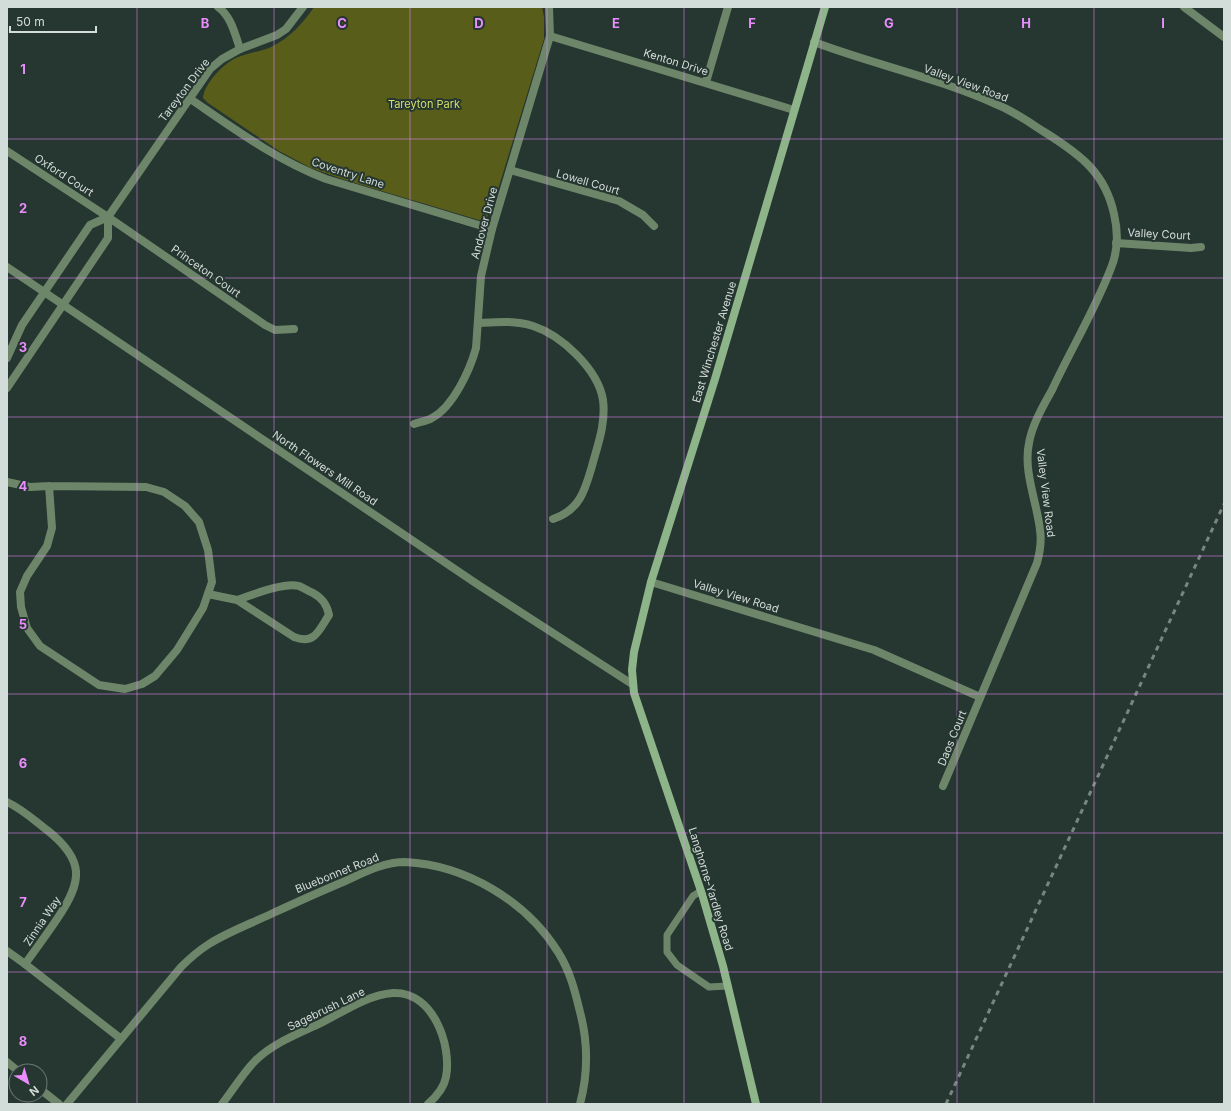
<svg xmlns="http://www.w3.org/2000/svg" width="1231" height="1111" viewBox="0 0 1231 1111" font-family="Inter,sans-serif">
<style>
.green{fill:#585d19}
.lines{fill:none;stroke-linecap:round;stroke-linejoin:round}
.service{stroke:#6d866a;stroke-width:7}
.minor{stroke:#6d866a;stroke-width:8}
.tertiary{stroke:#6d866a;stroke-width:8}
.secondary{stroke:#8db589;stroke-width:8}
.rail{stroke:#788580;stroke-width:3;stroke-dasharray:5 5;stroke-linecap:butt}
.grid{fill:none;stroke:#e98dfe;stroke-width:1;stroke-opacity:0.55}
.labels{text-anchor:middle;stroke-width:4;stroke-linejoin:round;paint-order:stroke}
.street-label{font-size:11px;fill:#d2dcd8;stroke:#263630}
.park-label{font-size:11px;fill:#d4de68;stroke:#263630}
.grid-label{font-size:13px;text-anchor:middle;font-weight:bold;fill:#e98dfe;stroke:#263630;stroke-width:4;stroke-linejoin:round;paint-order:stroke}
</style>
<rect width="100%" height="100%" fill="#263630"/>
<path class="green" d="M314 7H542L544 17V39L492 209 486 219 479 220 345 180 311 168 279 151 208 103 203 98C204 84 223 64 236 58 247 53 260 52 271 47 290 38 303 23 314 7Z"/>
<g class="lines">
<path class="service" d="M701 891 693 896 667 935V952L677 965 709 987 728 986"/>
<g class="minor">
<path d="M218 7C231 16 235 34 240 49"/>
<path d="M1184 7 1224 37"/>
<path d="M550 36 794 110"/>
<path d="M814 42C875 65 939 78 998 105 1015 112 1030 123 1046 133 1079 154 1105 172 1114 214 1118 231 1118 251 1111 268 1095 310 1071 349 1052 390 1043 406 1032 425 1029 443 1023 472 1037 502 1040 530 1042 542 1040 552 1037 563L943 786"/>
<path d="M706 82 728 7"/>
<path d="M189 98C233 128 276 160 326 179L492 229"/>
<path d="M7 151 108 217 265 325 275 330 294 329"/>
<path d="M510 170 619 201 643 215 654 226"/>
<path d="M1116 243 1191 248 1201 247"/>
<path d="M478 323C496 322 515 320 533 326 561 335 598 369 603 400 606 423 598 444 592 466 585 490 580 510 553 519"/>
<path d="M7 358 22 325 90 225 108 217"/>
<path d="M7 388 108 238V217L210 69 222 59 240 49 277 35 286 29 303 7"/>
<path d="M414 424C420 422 427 421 432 418 453 407 470 370 476 348L481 276 492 229 550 36 549 7"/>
<path d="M7 482 30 487 49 486 146 487 164 492 185 506 199 522 208 550 212 582 203 608 177 650 155 676 142 684 125 689 99 685 40 646 27 628 21 607 20 592 27 576 47 546 52 528 49 486"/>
<path d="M651 582 874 650 980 697"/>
<path d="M208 594 237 600 294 637C315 645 319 630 329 615 327 604 322 598 313 593 308 591 304 588 299 586 284 582 252 595 237 600"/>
<path d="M7 802C22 809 34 820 47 830 85 860 83 881 57 919 47 934 36 949 25 964L7 951"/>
<path d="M25 964 120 1038"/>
<path d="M7 1062 18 1071"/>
<path d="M40 1089 59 1104"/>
<path d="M67 1104 181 967C189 959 198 951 209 944 228 932 250 924 271 914 295 903 319 892 343 882 363 873 383 862 405 862 466 865 526 901 558 952 570 971 575 991 580 1012 588 1042 588 1074 580 1104"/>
<path d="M222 1104C233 1090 243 1073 255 1061 273 1043 298 1034 321 1023 343 1012 367 995 393 993 433 991 452 1045 446 1077 444 1088 436 1097 428 1104"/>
</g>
<path class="tertiary" d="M7 267 480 586 632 684"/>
<path class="secondary" d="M756 1104 723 966 702 894 634 693 632 670 634 652 651 582 715 379 825 7"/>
<path class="rail" d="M946 1104 1224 504"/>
</g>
<path class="grid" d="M137 7V1104M274 7V1104M410 7V1104M547 7V1104M684 7V1104M821 7V1104M957 7V1104M1094 7V1104M7 139H1224M7 278H1224M7 417H1224M7 556H1224M7 694H1224M7 833H1224M7 972H1224"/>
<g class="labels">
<g class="street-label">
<text transform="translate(676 62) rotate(17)" y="4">Kenton Drive</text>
<text transform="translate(966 83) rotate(20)" y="4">Valley View Road</text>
<text transform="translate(184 90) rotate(-53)" y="4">Tareyton Drive</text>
<text transform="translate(348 173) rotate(18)" y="4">Coventry Lane</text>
<text transform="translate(64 175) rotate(33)" y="4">Oxford Court</text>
<text transform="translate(588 182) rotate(16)" y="4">Lowell Court</text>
<text transform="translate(484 223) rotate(-75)" y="4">Andover Drive</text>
<text transform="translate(1159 234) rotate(3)" y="4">Valley Court</text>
<text transform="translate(206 271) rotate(35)" y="4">Princeton Court</text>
<text transform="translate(714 342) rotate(-73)" y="4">East Winchester Avenue</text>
<text transform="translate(325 468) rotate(34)" y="4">North Flowers Mill Road</text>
<text transform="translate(1046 493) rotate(83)" y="4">Valley View Road</text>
<text transform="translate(736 596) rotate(17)" y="4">Valley View Road</text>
<text transform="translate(952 738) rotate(-68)" y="4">Daos Court</text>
<text transform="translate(337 873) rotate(-22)" y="4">Bluebonnet Road</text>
<text transform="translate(711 889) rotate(73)" y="4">Langhorne-Yardley Road</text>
<text transform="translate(42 921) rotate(-56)" y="4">Zinnia Way</text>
<text transform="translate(326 1009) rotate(-26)" y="4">Sagebrush Lane</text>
</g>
<g class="park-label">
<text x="424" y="108">Tareyton Park</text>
</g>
</g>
<g class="grid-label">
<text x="205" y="28">B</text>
<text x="342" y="28">C</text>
<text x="479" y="28">D</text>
<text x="616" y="28">E</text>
<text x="752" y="28">F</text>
<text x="889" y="28">G</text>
<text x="1026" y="28">H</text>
<text x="1163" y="28">I</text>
<text x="23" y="74">1</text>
<text x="23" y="213">2</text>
<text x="23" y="352">3</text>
<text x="23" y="491">4</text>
<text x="23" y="629">5</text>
<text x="23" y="768">6</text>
<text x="23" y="907">7</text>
<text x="23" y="1046">8</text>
</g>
<rect width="1231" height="1111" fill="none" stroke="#d2dcd8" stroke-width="16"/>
<g transform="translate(28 1083) rotate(142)"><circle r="19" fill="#263630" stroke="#6b7873"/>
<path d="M0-3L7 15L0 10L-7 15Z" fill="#e98dfe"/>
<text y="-6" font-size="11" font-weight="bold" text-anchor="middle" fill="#d2dcd8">N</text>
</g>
<path d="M10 26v6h86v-6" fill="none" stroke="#d2dcd8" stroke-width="2"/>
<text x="16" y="26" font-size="12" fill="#d2dcd8" stroke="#263630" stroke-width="3" paint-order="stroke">50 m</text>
</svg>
